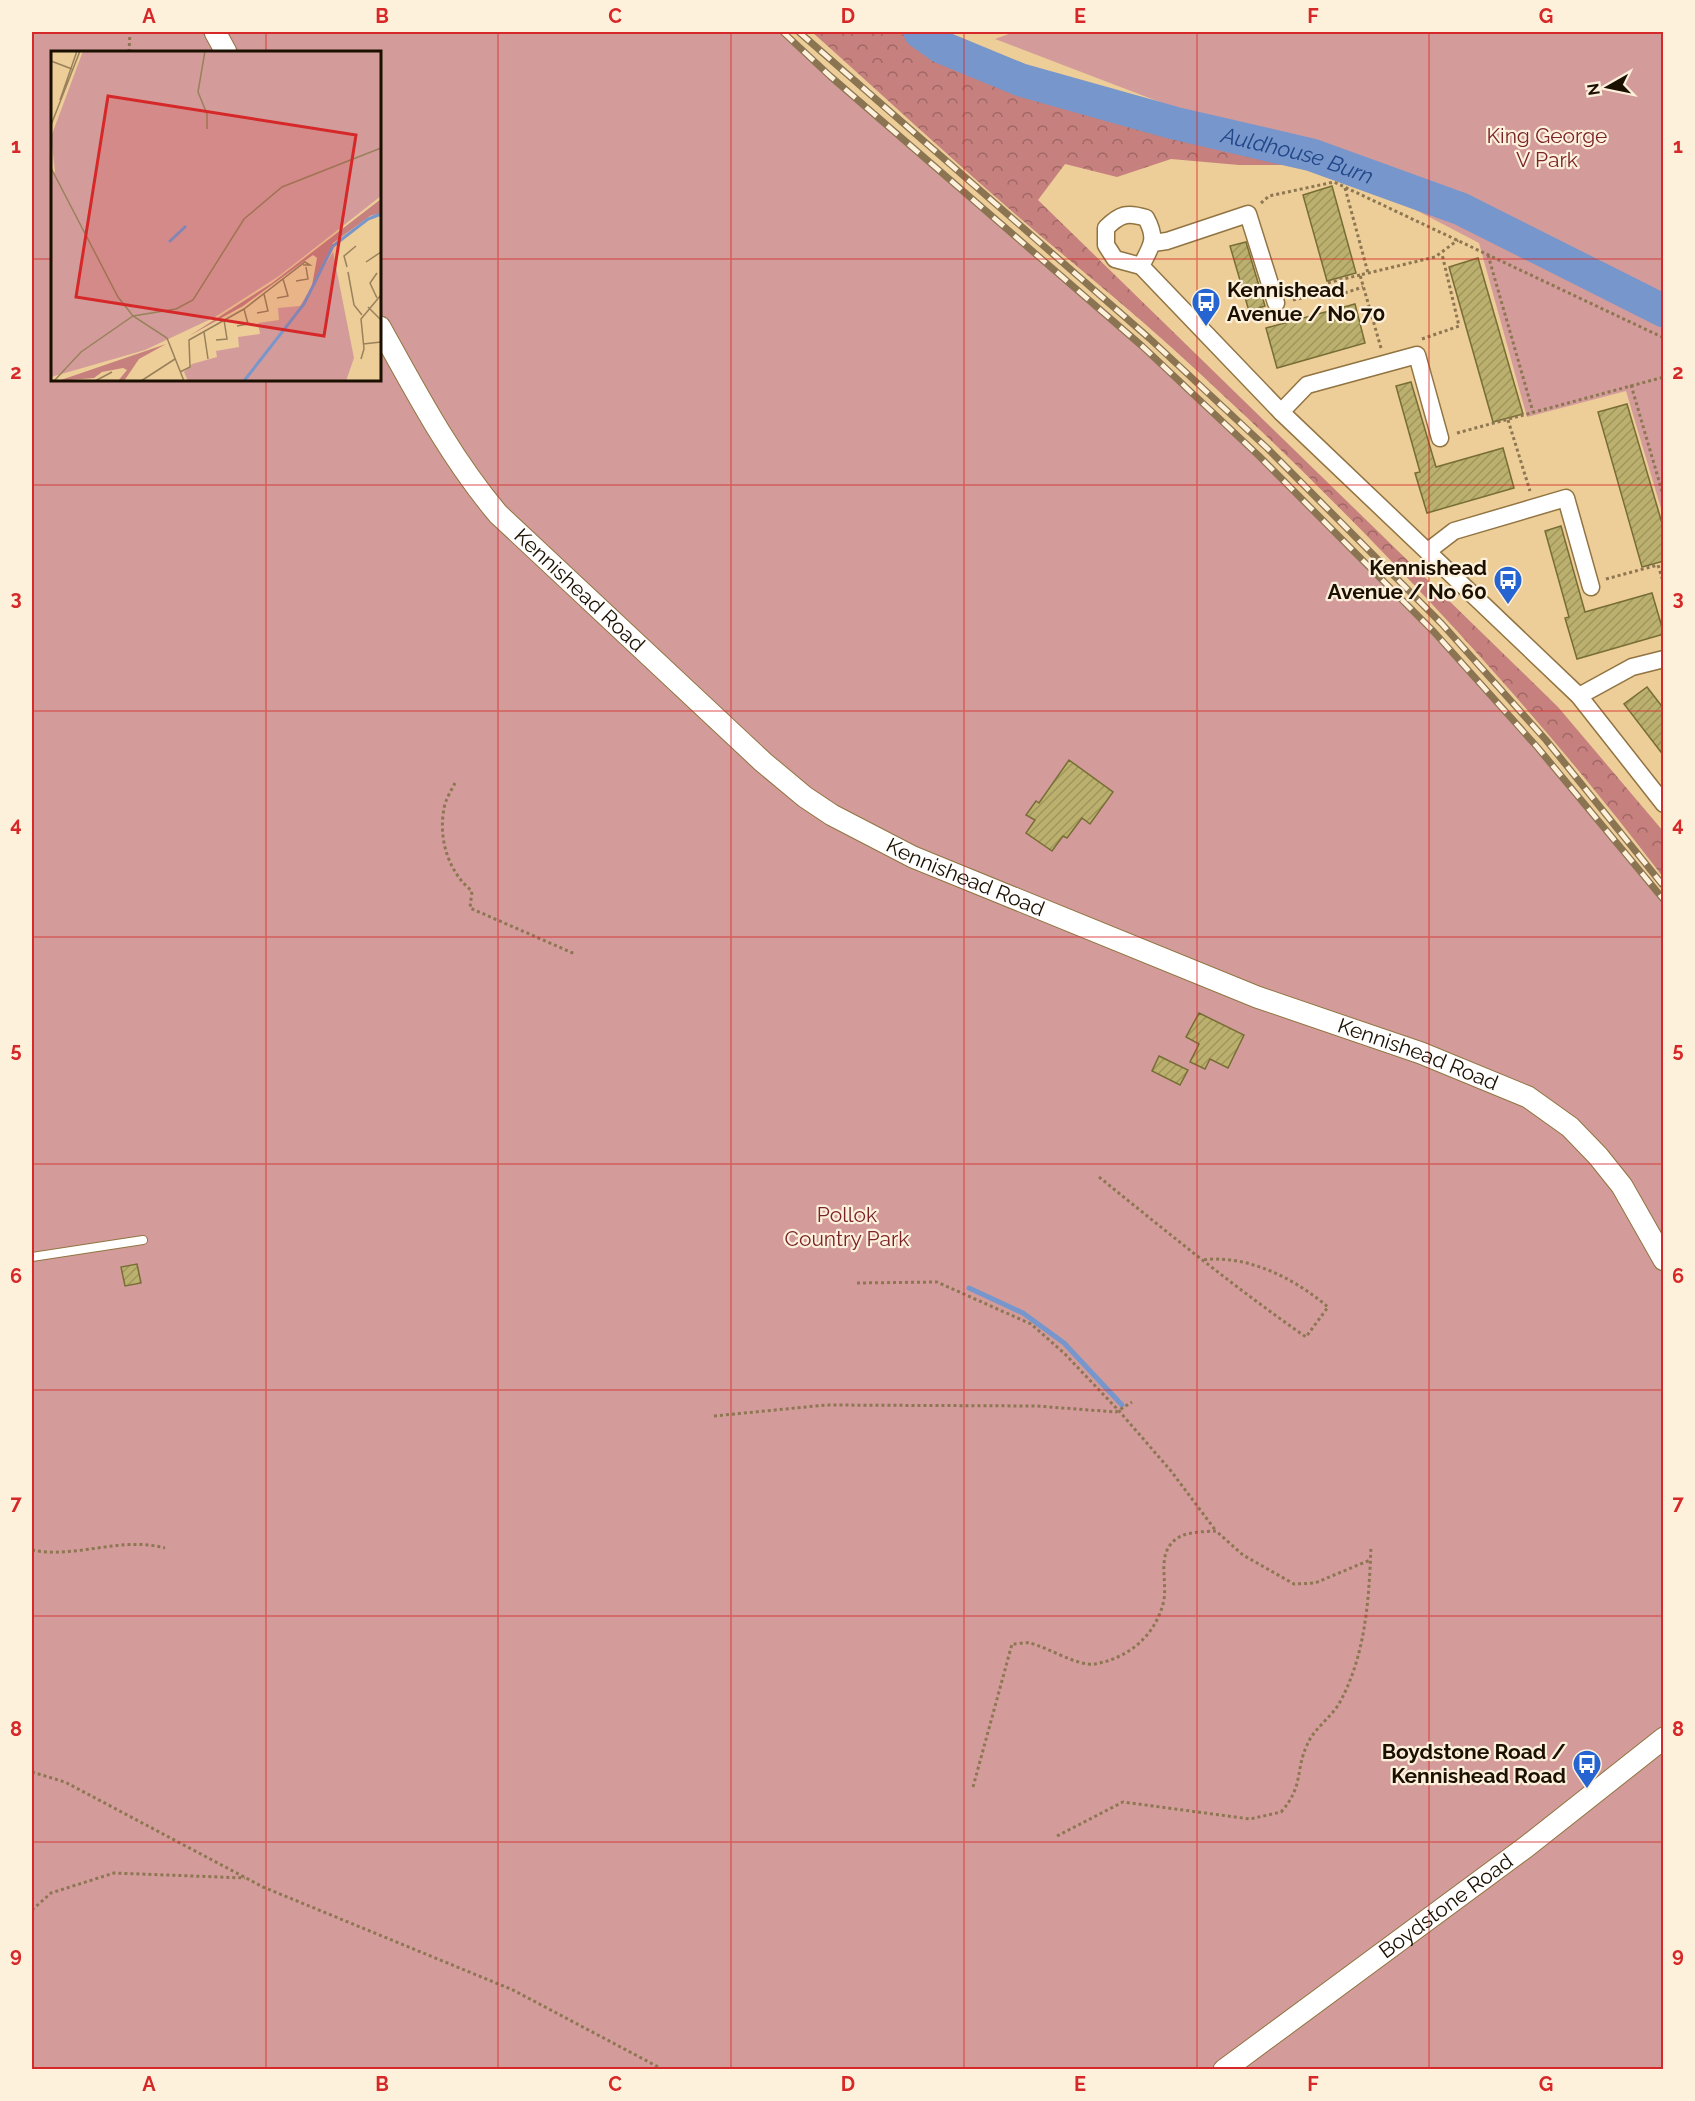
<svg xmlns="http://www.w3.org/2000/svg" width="1695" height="2101" viewBox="0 0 1695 2101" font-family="Raleway,sans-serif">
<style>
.forest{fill:url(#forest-crowns)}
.park{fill:#d39c9b;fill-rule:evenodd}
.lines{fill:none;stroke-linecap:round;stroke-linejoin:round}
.stream{stroke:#7696cc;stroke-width:5}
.river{stroke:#7696cc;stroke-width:33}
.building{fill:url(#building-hatch);stroke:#776e36;stroke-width:1.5}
.service-casing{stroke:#917441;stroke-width:10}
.minor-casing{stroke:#917441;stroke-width:19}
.tertiary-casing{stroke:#917441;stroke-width:23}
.path{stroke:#8d7652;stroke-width:3;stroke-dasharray:3 3;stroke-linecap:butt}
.service{stroke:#fff;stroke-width:8}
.minor{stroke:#fff;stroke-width:16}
.tertiary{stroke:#fff;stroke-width:21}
.rail-casing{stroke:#8a7451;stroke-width:7}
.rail{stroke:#fef1dc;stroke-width:4.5;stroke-dasharray:14;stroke-linecap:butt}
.grid{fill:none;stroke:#d62828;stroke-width:1.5;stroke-opacity:0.55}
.labels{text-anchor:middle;stroke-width:4.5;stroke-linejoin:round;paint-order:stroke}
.park-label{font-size:21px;fill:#792329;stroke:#fef1dc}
.poi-label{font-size:21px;font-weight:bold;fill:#1b1000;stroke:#fef1dc;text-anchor:end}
.street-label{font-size:21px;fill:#1b1000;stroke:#fef1dc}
.water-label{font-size:22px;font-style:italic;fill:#214789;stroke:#fef1dc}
.inset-river{fill:none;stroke:#7696cc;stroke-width:3}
.inset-road{fill:none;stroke:#99815b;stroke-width:1.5}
.view{fill:#d62828;fill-opacity:0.15;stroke:#d62828;stroke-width:3}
.inset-edge{fill:none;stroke:#1b1000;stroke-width:3}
.neatline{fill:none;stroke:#d62828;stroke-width:2}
.grid-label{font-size:20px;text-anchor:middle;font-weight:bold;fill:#d62828}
</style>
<defs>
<pattern id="forest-crowns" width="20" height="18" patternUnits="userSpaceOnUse" patternTransform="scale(1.5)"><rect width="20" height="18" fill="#c6807e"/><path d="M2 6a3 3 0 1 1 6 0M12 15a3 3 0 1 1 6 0" fill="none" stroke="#a06765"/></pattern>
<pattern id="building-hatch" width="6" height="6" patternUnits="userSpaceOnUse" patternTransform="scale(1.5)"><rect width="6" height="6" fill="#bbb06d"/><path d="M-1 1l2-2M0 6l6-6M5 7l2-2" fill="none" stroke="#a0965d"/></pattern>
</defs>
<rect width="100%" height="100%" fill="#edcd98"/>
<path class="forest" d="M812 32H901L920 50 962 67 1132 121 1263 149 1345 173 1297 165H1239L1171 159 1117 177 1065 164 1038 200 1558 707 1663 831V877C1517 685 1349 509 1171 347 1120 301 1066 258 1014 213 946 154 879 92 812 32Z"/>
<g class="park">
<path d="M32 32H783L830 76 1142 346 1259 456 1434 632 1538 748 1663 900V2069L32 2070ZM52 52H380V380H52Z"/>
<path d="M1014 32H1663V515L1626 391 1527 417 1479 243 1345 173 995 39Z"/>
</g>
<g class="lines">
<path class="stream" d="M969 1288 1023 1313 1064 1343 1122 1405"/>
<path class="river" id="s1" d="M920 32 941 47 1021 80 1174 123 1312 155 1461 209 1664 311"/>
</g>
<g class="building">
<path d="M1332 186 1356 273 1327 281 1303 195Z"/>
<path d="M1246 242 1265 306 1249 311 1230 246Z"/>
<path d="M1478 258 1523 414 1493 422 1449 267Z"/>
<path d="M1355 304 1365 343 1277 368 1266 328Z"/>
<path d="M1411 382 1436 467 1503 448 1514 488 1427 513 1415 473 1420 472 1396 386Z"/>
<path d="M1627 404 1664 530V561L1642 567 1598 412Z"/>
<path d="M1561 526 1585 612 1652 593 1664 634 1577 659 1565 618 1569 617 1545 531Z"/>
<path d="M1647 687 1664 709V756L1624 704Z"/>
<path d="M1069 760 1113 792 1090 824 1082 818 1067 838 1063 836 1052 851 1026 833 1035 820 1026 815 1036 801 1039 803Z"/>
<path d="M1199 1013 1244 1035 1228 1068 1210 1059 1205 1069 1190 1062 1199 1044 1186 1037Z"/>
<path d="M1159 1056 1188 1070 1180 1085 1152 1071Z"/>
<path d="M137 1264 141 1283 125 1286 121 1267Z"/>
</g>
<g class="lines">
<g class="service-casing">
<path id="service" d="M32 1257 143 1240"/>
</g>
<g class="minor-casing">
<g id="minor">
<path d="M1153 243 1167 241 1248 214 1276 303"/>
<path d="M1141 266C1151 246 1158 240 1146 218 1127 212 1120 214 1106 228V245L1115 259 1141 266 1281 412 1579 696 1664 804"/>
<path d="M1281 412 1307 385 1417 355 1440 438"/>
<path d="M1428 551 1454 531 1566 498 1591 587"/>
<path d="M1579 696 1632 667 1664 659"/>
</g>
</g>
<g class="tertiary-casing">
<g id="tertiary">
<path d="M215 32 226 52"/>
<path id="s2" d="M380 327C416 392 450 457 498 514L763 762 805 797 832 815 913 857 1257 997 1421 1053 1528 1097 1570 1127 1598 1156 1622 1186 1664 1260"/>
<path id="s3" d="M1224 2070 1526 1847 1664 1738"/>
</g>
</g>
<g class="path">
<path d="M129 52 130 32"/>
<path d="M1345 188 1368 273"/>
<path d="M1261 203 1269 196 1334 182 1664 338"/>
<path d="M1488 255 1533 412"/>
<path d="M1360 275 1327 283 1321 294 1329 298 1363 287"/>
<path d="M1293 300 1321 294"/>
<path d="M1422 339 1459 326 1442 254"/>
<path d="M1381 348 1360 275 1435 257 1458 240"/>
<path d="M1631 385 1664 498"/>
<path d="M1508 420 1530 491"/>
<path d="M1457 433 1664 377"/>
<path d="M1606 579 1658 565 1664 584"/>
<path d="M455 783C451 791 445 800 444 809 438 839 449 873 472 891L470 908 575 954"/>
<path d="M1099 1177C1167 1232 1234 1287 1306 1337L1328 1307C1294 1278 1247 1254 1201 1260"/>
<path d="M857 1283 937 1282 1031 1324 1064 1353 1120 1412 1171 1471 1216 1531"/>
<path d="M714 1416 826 1405 1036 1406 1116 1412 1132 1402"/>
<path d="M32 1550C76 1559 120 1536 165 1548"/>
<path d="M32 1772 65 1782 263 1887 513 1990 664 2070"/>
<path d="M973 1787 1012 1644C1017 1644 1024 1642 1030 1643 1047 1647 1079 1667 1095 1664 1128 1658 1154 1637 1163 1604 1169 1583 1155 1555 1176 1539 1187 1531 1204 1532 1216 1531L1243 1555 1294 1584 1315 1583 1370 1560"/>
<path d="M1057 1836 1123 1802 1250 1819 1281 1812C1304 1786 1295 1771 1307 1745 1314 1728 1331 1718 1340 1702 1366 1654 1369 1598 1371 1546"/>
<path d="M32 1910 51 1893 114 1873 245 1878"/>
</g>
<use href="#service" class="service"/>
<use href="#minor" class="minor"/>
<use href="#tertiary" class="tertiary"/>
<g class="rail-casing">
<g id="rail">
<path d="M783 32 830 76 1142 346 1259 456 1434 632 1538 748 1664 900"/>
<path d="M799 32 1149 338 1267 448 1442 624 1546 740 1662 884"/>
</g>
</g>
<use href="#rail" class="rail"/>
</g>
<path class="grid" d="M266 32V52M498 32V2070M731 32V2070M964 32V2070M1197 32V2070M1429 32V2070M32 259H52M380 259H1664M266 380V2070M32 485H1664M32 711H1664M32 937H1664M32 1164H1664M32 1390H1664M32 1616H1664M32 1842H1664"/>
<defs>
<g id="bus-pin" transform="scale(1.5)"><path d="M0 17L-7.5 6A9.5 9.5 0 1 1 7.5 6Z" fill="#2665d1" stroke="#fef1dc"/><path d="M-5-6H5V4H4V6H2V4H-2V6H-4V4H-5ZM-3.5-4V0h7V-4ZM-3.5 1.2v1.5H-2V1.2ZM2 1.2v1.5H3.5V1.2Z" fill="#fff"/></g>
</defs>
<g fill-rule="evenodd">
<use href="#bus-pin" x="1206" y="302"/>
<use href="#bus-pin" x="1508" y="580"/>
<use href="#bus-pin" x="1587" y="1764"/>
</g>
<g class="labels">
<g class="park-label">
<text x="1547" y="143">King George<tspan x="1547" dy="24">V Park</tspan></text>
<text x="847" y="1222">Pollok<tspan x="847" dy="24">Country Park</tspan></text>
</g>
<g class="poi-label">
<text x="1227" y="297" text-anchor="start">Kennishead<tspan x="1227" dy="24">Avenue / No 70</tspan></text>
<text x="1487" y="575">Kennishead<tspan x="1487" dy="24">Avenue / No 60</tspan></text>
<text x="1566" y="1759">Boydstone Road /<tspan x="1566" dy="24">Kennishead Road</tspan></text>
</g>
<g class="street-label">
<text dy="7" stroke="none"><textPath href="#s2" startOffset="333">Kennishead Road</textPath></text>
<text dy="7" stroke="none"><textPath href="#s2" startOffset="819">Kennishead Road</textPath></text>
<text dy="7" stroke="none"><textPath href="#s2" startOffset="1305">Kennishead Road</textPath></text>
<text dy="7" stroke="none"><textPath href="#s3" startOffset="276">Boydstone Road</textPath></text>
</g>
<g class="water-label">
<text dy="8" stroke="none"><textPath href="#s1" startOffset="399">Auldhouse Burn</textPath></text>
</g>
</g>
<g transform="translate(51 51)">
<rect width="330" height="330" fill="#edcd98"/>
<path d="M330 148V162L319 165 282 192 260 240 266 207 262 204 192 255 138 285 221 232ZM115 293 88 308 73 330H67L76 319 72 317 51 321 43 327 7 330Z" fill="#c6807e"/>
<path d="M32 0H330V145L228 225 164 266 94 299 0 326V123L4 121 0 86ZM282 201 303 307 295 330H137L133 321 141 313 166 306 165 300 188 296 187 286 209 283 207 272 228 269 227 257 249 255Z" fill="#d39c9b"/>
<path class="inset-river" d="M118 191 135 175M193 330 253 253 282 195 317 168 330 163"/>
<path class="inset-road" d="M154 0 147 41 156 63V78M0 10 21 18M9 49 26 0M0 74 29 0M0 117 67 246 82 265 116 287 133 330M315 211 330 201M296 216 293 205 305 195M297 221 303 254 311 264M326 222 319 232 326 247M245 230 257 228 255 216M226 247 237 245 232 228M317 256 330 269M206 262 217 260 213 243M186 275 197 273 193 258M153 281 157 308M165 289 176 288 173 269M312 293 330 291M310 308 313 298 310 268 330 244M129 321 139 316 138 289 193 258 254 211 259 214H252M3 330 30 301 82 265 125 258 142 249 193 168 231 136 330 97M44 330 61 321M90 330 124 308"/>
<path class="view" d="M57 45 305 84 273 285 25 246Z"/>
<rect width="330" height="330" class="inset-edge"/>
</g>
<rect width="1695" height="2101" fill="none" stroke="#fef1dc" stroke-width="66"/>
<g transform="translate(1608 87) rotate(261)" stroke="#fef1dc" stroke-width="4.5" paint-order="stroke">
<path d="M0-4.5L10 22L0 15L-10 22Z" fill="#1b1000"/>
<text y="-9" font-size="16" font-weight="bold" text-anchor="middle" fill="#1b1000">N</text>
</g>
<rect x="33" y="33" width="1629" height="2035" class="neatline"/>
<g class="grid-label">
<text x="149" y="23">A</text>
<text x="382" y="23">B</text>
<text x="615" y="23">C</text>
<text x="848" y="23">D</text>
<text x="1080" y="23">E</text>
<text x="1313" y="23">F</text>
<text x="1546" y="23">G</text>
<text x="16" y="153">1</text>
<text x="1678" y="153">1</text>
<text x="16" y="379">2</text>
<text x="1678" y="379">2</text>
<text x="16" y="605">3</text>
<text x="1678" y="605">3</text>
<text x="16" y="831">4</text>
<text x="1678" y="831">4</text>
<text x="16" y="1057">5</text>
<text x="1678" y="1057">5</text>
<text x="16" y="1283">6</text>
<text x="1678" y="1283">6</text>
<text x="16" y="1510">7</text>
<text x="1678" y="1510">7</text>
<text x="16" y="1736">8</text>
<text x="1678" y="1736">8</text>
<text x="16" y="1962">9</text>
<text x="1678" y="1962">9</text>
<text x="149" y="2091">A</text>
<text x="382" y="2091">B</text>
<text x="615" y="2091">C</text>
<text x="848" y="2091">D</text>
<text x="1080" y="2091">E</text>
<text x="1313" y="2091">F</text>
<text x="1546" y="2091">G</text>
</g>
</svg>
